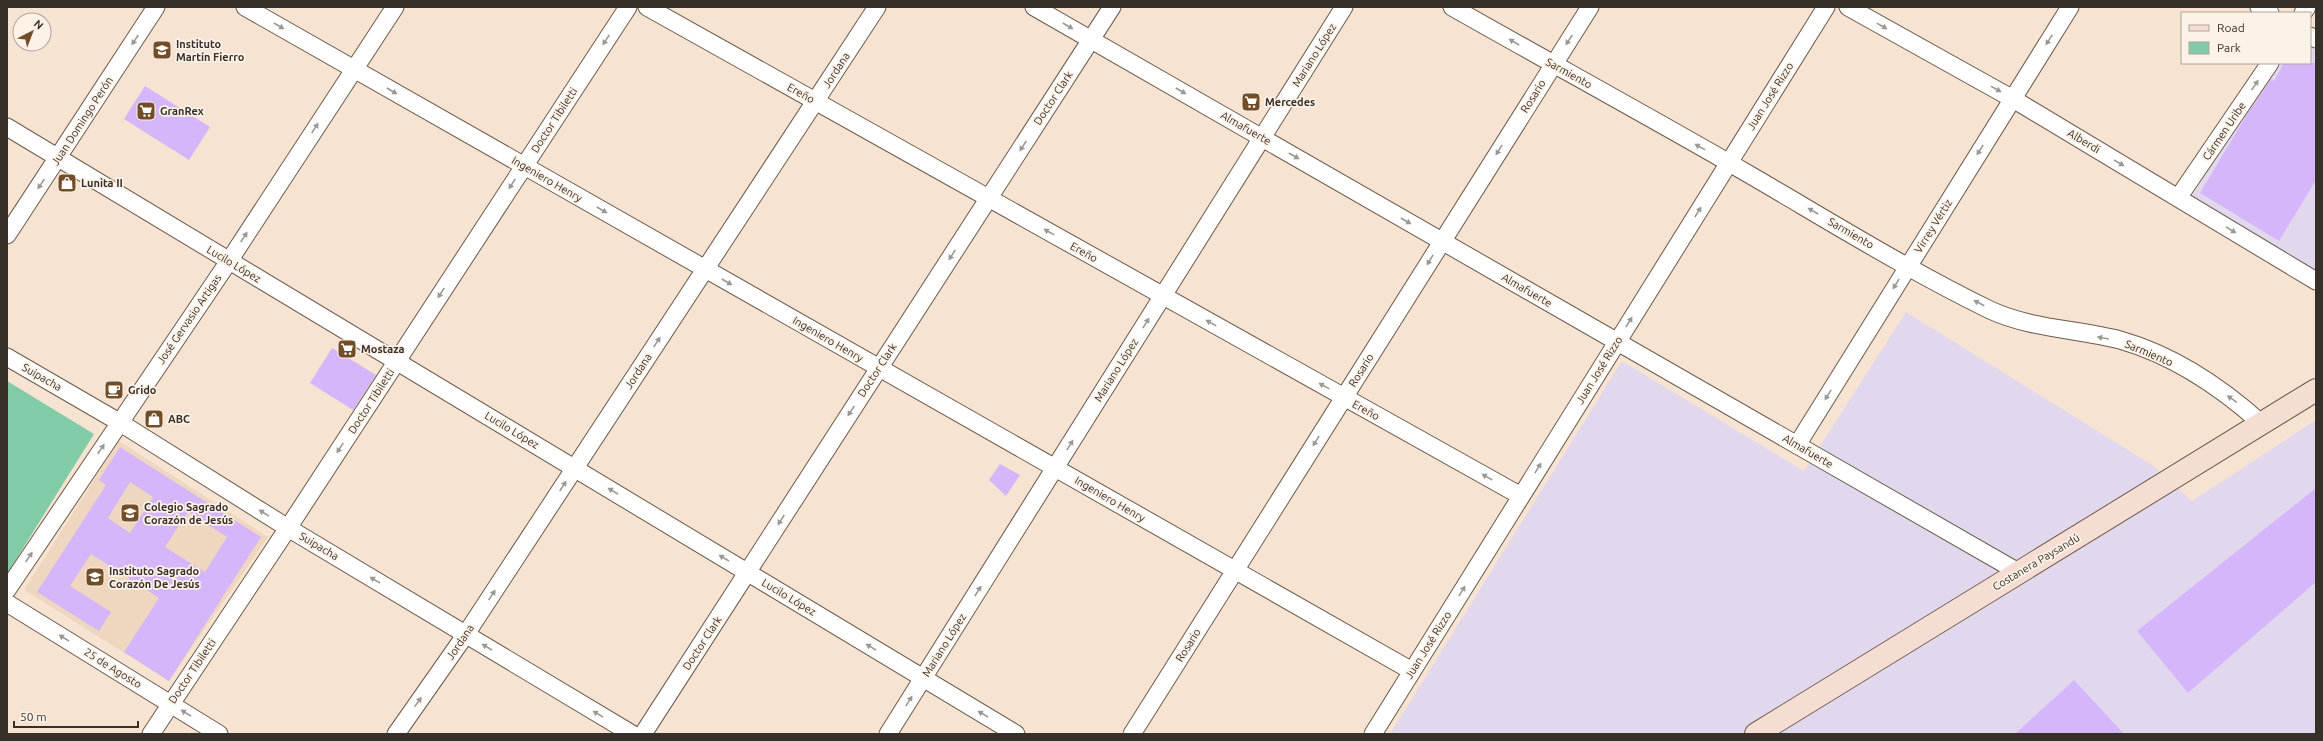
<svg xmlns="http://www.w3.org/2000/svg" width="2323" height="741" viewBox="0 0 2323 741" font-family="Ubuntu,sans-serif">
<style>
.built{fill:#efd7bf}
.industrial{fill:#e2d8ed}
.green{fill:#82cba7}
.building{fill:#d6b6fa;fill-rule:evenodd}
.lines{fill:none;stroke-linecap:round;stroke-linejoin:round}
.minor-casing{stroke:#6b5b4b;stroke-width:19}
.secondary-casing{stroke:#6b5b4b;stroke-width:24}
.minor{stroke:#fff;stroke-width:17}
.secondary{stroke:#f6ddd3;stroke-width:22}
.oneway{fill:#9b9894}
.labels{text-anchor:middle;stroke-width:3.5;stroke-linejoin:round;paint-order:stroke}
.poi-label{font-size:11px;font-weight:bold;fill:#373029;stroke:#fdf2e7;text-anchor:start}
.street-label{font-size:11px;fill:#373029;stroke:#fdf2e7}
</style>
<rect width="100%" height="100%" fill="#f6e3d1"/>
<path class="built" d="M119 441 268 537 169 681 24 590Z"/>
<g class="industrial">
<path d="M2310 46 2316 49V271L2192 196 2277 63H2310Z"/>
<path d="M1906 312 2152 465 2192 501 2316 420V734H1390L1622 361 1804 471Z"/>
</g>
<path class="green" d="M7 381 94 434 7 574Z"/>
<g class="building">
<path d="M2284 63H2316V180L2279 241 2200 193 2246 116 2271 79 2274 81Z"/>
<path d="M145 86 210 127 189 160 124 119Z"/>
<path d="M332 348 376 375 353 410 310 383Z"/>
<path d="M120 447 261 537 169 681 124 652 159 598 91 554 70 586 111 612 99 631 37 592 106 485 99 480ZM130 482 153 497 130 533 108 518ZM188 512 227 537 205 572 165 547Z"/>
<path d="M1000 464 1020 475 1006 496 989 480Z"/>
<path d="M2316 488V582L2188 693 2137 631Z"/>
<path d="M2074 680 2124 734H2015Z"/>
</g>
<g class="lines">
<g class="minor-casing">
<g id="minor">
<path d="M245 7 1412 671"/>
<path d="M647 7 1521 496"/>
<path d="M1034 7 2020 573"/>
<path d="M1452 7C1549 62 1648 116 1745 172 1826 219 1906 269 1990 310 2031 329 2078 329 2120 340 2173 355 2222 388 2262 424"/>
<path d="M1848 7 2013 99 2316 281"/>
<path d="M2259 7 2270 13"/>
<path d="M2303 13 2307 7"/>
<path d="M2310 36 2316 39"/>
<path d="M7 127 1016 734"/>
<path d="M2178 198 2270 63"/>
<path d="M7 235 156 7"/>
<path d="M7 357 119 422 288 528 632 734"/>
<path d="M1797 445 2070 7"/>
<path d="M7 590 229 261 395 7"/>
<path d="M7 603 219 734"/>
<path d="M151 734 288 528 628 7"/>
<path d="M396 734 466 634 877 7"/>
<path d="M643 734 1112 7"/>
<path d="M888 734 1344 7"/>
<path d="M1132 734 1590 7"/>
<path d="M1373 734 1826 7"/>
</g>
</g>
<g class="secondary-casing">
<path id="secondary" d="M1756 734 2316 390"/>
</g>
<use href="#minor" class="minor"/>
<use href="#secondary" class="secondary"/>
</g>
<defs><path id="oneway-solid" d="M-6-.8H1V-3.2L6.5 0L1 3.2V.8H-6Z"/></defs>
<g class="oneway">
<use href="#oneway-solid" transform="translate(279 26) rotate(30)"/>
<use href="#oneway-solid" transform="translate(1068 26) rotate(30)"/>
<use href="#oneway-solid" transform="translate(1882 26) rotate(29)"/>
<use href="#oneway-solid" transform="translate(135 40) rotate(123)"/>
<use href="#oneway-solid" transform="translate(606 40) rotate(123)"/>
<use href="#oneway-solid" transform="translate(1569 40) rotate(123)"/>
<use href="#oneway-solid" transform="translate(2049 40) rotate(122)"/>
<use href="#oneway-solid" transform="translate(1514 42) rotate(-150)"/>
<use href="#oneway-solid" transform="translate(2255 85) rotate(-56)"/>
<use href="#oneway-solid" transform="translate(1996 89) rotate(29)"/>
<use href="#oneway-solid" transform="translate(392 91) rotate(30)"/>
<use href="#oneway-solid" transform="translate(1181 91) rotate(30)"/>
<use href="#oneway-solid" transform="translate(315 128) rotate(-57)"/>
<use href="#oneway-solid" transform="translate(1023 146) rotate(123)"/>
<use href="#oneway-solid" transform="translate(1700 147) rotate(-151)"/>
<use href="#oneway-solid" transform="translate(1499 150) rotate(122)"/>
<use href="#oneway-solid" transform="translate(1980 150) rotate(122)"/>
<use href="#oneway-solid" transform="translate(1294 156) rotate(30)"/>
<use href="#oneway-solid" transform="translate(2119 163) rotate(31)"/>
<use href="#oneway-solid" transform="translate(41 184) rotate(124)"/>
<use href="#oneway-solid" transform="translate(512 184) rotate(123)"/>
<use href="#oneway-solid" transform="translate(602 210) rotate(30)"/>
<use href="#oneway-solid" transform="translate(1813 211) rotate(-150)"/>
<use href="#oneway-solid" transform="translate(1698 212) rotate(-58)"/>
<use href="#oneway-solid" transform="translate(1406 221) rotate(30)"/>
<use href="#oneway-solid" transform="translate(2231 230) rotate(31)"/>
<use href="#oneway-solid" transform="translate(1049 232) rotate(-151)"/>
<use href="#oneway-solid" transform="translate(244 237) rotate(-57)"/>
<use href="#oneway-solid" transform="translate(952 255) rotate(123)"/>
<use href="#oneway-solid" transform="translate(1430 260) rotate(122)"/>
<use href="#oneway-solid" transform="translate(727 282) rotate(30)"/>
<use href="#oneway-solid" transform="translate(1896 284) rotate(122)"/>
<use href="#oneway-solid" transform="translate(441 293) rotate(123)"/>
<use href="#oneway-solid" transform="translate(1979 303) rotate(-152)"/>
<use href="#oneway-solid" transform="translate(1629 322) rotate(-58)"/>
<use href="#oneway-solid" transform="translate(1146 323) rotate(-58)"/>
<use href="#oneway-solid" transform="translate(1211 323) rotate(-151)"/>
<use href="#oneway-solid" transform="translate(2103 338) rotate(-170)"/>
<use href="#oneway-solid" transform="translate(657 342) rotate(-57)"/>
<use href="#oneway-solid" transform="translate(1324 386) rotate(-151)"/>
<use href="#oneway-solid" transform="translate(1828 395) rotate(122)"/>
<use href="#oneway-solid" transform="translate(2232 399) rotate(-146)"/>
<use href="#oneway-solid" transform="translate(851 411) rotate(123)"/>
<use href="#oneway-solid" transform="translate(1316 441) rotate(122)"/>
<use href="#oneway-solid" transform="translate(1070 445) rotate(-58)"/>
<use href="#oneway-solid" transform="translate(340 448) rotate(123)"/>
<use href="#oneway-solid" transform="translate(101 449) rotate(-56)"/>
<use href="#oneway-solid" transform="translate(1538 468) rotate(-58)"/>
<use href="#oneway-solid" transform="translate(1487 477) rotate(-151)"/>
<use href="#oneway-solid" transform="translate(563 486) rotate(-57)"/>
<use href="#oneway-solid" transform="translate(613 491) rotate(-149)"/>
<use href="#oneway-solid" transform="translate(264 513) rotate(-148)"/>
<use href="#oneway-solid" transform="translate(781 520) rotate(123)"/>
<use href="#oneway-solid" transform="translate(29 557) rotate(-56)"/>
<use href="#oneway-solid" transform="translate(724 558) rotate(-149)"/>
<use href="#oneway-solid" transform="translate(375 580) rotate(-149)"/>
<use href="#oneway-solid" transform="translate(978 591) rotate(-58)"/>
<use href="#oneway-solid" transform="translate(1462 591) rotate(-58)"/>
<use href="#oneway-solid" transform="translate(492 595) rotate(-57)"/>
<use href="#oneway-solid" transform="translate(64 638) rotate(-148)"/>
<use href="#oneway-solid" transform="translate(487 647) rotate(-149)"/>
<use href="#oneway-solid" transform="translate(871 647) rotate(-149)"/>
<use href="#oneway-solid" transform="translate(909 701) rotate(-58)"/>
<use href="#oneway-solid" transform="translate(418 702) rotate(-55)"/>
<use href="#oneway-solid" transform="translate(186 713) rotate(-148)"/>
<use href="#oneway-solid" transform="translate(598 714) rotate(-149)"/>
<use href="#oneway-solid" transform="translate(983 714) rotate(-149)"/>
</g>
<defs>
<g id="school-square" transform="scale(1)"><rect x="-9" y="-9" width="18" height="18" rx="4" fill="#724e28" stroke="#fdf2e7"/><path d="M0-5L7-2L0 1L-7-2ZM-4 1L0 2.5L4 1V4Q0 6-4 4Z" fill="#fff"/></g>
<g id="supermarket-square" transform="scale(1)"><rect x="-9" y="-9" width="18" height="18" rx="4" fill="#724e28" stroke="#fdf2e7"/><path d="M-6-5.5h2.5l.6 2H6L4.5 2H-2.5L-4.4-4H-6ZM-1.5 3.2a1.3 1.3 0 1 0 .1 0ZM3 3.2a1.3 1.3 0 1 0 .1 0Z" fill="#fff"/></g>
<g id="shop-square" transform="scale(1)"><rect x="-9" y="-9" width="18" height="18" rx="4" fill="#724e28" stroke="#fdf2e7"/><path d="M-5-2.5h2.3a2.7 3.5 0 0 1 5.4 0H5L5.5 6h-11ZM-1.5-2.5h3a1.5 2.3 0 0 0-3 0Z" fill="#fff"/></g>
<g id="cafe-square" transform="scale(1)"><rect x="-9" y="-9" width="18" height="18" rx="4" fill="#724e28" stroke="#fdf2e7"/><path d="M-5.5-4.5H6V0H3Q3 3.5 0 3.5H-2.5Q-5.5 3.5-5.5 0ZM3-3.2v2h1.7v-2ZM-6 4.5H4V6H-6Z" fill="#fff"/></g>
</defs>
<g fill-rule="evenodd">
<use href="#school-square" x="162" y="50"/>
<use href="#supermarket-square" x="1251" y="102"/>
<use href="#supermarket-square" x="146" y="111"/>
<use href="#shop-square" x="67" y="183"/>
<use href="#supermarket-square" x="347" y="349"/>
<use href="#cafe-square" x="114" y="390"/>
<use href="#shop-square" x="154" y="419"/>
<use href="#school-square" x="130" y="513"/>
<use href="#school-square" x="95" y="577"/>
</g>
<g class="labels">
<g class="poi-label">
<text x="176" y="48">Instituto<tspan x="176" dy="13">Martín Fierro</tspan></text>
<text x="1265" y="106">Mercedes</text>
<text x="160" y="115">GranRex</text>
<text x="81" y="187">Lunita II</text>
<text x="361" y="353">Mostaza</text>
<text x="128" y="394">Grido</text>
<text x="168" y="423">ABC</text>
<text x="144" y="511">Colegio Sagrado<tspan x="144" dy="13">Corazón de Jesús</tspan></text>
<text x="109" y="575">Instituto Sagrado<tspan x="109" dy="13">Corazón De Jesús</tspan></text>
</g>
<g class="street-label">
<text transform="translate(1314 55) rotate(-58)" y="4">Mariano López</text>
<text transform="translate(836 70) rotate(-57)" y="4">Jordana</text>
<text transform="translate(1569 73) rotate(29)" y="4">Sarmiento</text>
<text transform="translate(801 93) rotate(29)" y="4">Ereño</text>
<text transform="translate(1533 96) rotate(-58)" y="4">Rosario</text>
<text transform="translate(1770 96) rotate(-58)" y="4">Juan José Rizzo</text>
<text transform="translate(1053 98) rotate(-57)" y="4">Doctor Clark</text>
<text transform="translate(554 120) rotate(-57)" y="4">Doctor Tibiletti</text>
<text transform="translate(82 121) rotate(-57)" y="4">Juan Domingo Perón</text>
<text transform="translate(1246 128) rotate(30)" y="4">Almafuerte</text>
<text transform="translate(2224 131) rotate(-56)" y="4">Cármen Uribe</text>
<text transform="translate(2084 141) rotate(31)" y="4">Alberdi</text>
<text transform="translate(547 179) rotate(30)" y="4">Ingeniero Henry</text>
<text transform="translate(1933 226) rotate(-58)" y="4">Virrey Vértiz</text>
<text transform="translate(1851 233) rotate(30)" y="4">Sarmiento</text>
<text transform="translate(1084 252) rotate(29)" y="4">Ereño</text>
<text transform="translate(234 264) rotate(31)" y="4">Lucilo López</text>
<text transform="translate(1527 290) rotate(30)" y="4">Almafuerte</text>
<text transform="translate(189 319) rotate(-56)" y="4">José Gervasio Artigas</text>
<text transform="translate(828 339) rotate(30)" y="4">Ingeniero Henry</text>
<text transform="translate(2149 353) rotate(23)" y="4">Sarmiento</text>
<text transform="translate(877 370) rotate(-57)" y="4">Doctor Clark</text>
<text transform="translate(1116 370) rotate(-58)" y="4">Mariano López</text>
<text transform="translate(1361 370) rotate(-58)" y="4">Rosario</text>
<text transform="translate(1599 370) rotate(-58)" y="4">Juan José Rizzo</text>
<text transform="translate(638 371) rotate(-57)" y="4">Jordana</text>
<text transform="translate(42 377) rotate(30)" y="4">Suipacha</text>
<text transform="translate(371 401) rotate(-57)" y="4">Doctor Tibiletti</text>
<text transform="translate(1366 410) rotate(29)" y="4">Ereño</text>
<text transform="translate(512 430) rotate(31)" y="4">Lucilo López</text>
<text transform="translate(1808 451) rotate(30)" y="4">Almafuerte</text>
<text transform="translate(1110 499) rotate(30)" y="4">Ingeniero Henry</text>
<text transform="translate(319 546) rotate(31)" y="4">Suipacha</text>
<text transform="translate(2036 562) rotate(-31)" y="4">Costanera Paysandú</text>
<text transform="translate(789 597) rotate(31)" y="4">Lucilo López</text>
<text transform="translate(460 642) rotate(-56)" y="4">Jordana</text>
<text transform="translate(702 643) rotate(-57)" y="4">Doctor Clark</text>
<text transform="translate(944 645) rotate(-58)" y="4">Mariano López</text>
<text transform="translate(1188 645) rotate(-58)" y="4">Rosario</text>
<text transform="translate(1428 645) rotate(-58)" y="4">Juan José Rizzo</text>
<text transform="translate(113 668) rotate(32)" y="4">25 de Agosto</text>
<text transform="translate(192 671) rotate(-56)" y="4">Doctor Tibiletti</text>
</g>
</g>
<rect width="2323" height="741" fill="none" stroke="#373029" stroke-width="16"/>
<rect x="2181" y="12" width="130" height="52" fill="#fdf2e7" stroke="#aea49b"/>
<rect x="2189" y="25" width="20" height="6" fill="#f6ddd3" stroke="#aea49b"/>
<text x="2217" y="32" font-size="12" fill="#373029">Road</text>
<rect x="2189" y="42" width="20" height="12" fill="#82cba7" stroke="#aea49b"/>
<text x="2217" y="52" font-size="12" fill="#373029">Park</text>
<g transform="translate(32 32) rotate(42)"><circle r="19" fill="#fdf2e7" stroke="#aea49b"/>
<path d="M0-3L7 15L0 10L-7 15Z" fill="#724e28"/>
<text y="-6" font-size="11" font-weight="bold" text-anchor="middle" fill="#373029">N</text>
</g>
<path d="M14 721v6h124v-6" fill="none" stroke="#373029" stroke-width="2"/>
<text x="20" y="721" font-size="12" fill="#373029" stroke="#fdf2e7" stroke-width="3" paint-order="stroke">50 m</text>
</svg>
